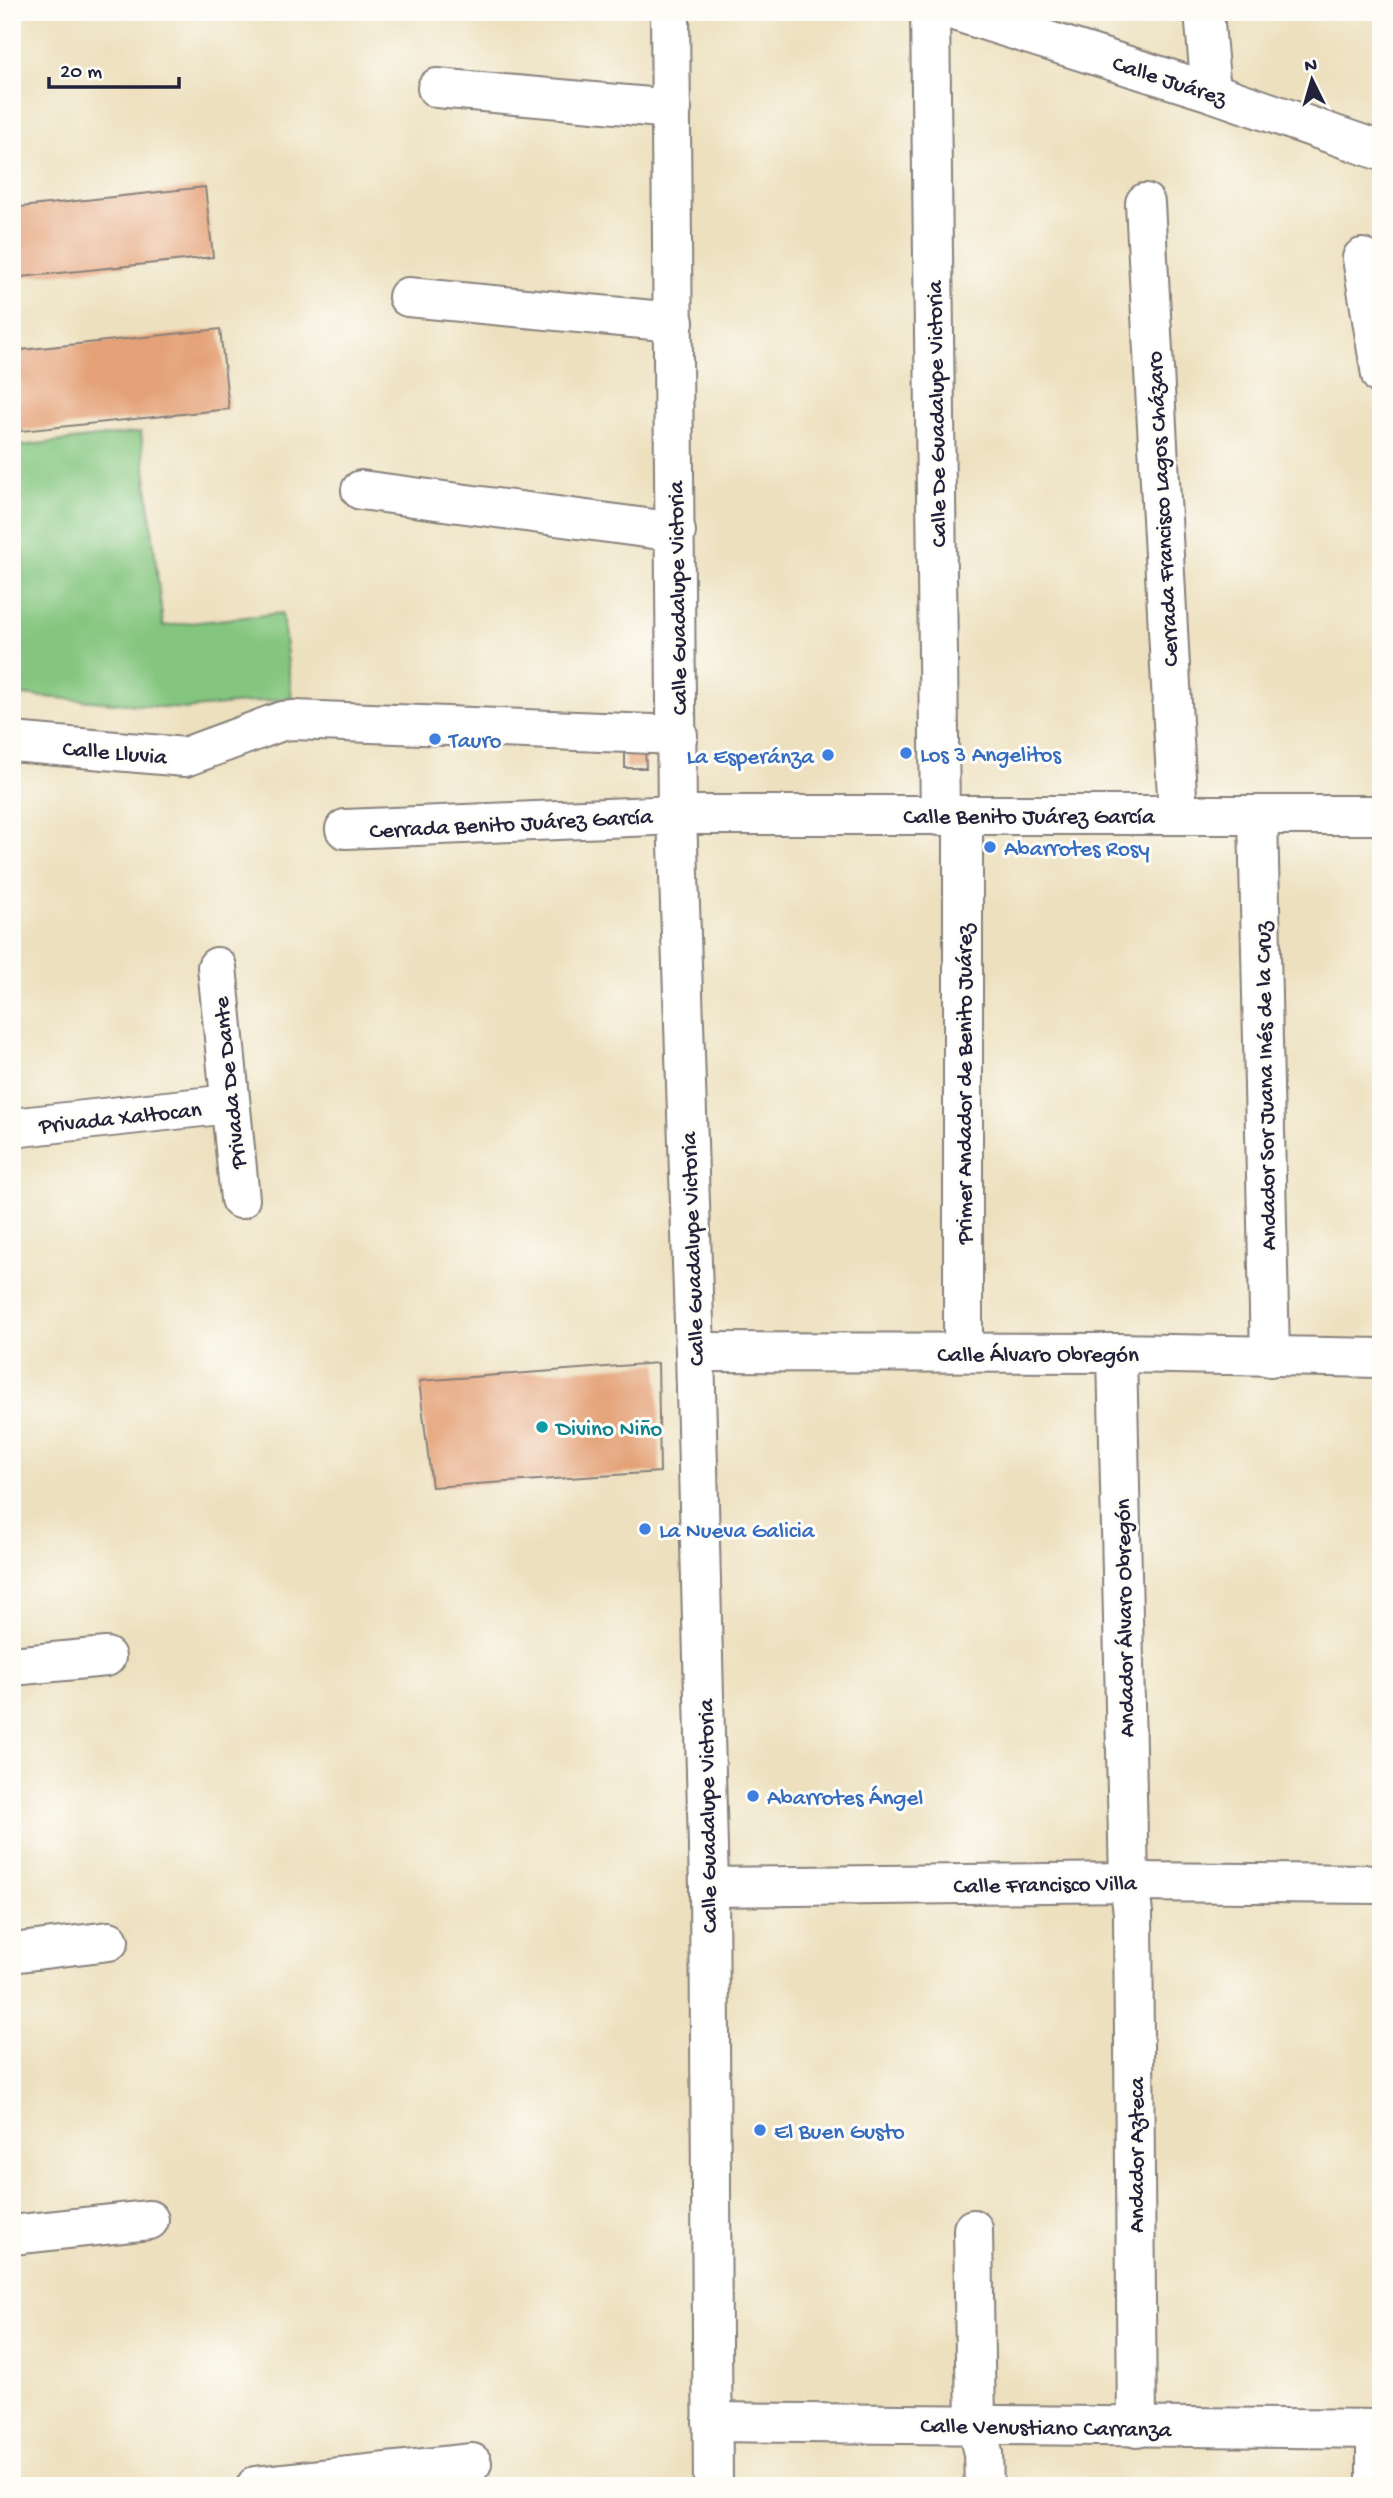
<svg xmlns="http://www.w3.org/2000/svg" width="1393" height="2498" viewBox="0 0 1393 2498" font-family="'Gochi Hand',sans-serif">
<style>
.green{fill:#84c67f;stroke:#53745d;stroke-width:2}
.building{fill:#e4a076}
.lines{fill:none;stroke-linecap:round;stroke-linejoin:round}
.minor-casing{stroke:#88817c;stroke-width:42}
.minor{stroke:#fff;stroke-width:38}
.shop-dot{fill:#3f7fe0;stroke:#fdfcf7;stroke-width:2.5}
.culture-dot{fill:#0f9aa8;stroke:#fdfcf7;stroke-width:2.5}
.labels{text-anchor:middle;stroke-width:6;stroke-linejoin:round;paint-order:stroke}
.street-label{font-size:23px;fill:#22223b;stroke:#fdfcf7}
.shop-label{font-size:23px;fill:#366cbe;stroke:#fdfcf7;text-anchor:start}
.culture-label{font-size:23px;fill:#0d838f;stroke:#fdfcf7;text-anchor:start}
</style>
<rect width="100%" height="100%" fill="#fdfcf7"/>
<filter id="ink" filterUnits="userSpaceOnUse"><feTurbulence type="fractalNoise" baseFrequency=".0143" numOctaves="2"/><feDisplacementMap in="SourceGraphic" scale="14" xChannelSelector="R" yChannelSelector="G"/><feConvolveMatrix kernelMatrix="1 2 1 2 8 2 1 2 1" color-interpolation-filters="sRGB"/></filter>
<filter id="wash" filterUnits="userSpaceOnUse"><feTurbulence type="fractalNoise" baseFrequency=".00686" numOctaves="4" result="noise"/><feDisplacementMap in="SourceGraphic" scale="28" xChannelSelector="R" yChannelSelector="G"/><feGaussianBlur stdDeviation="1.57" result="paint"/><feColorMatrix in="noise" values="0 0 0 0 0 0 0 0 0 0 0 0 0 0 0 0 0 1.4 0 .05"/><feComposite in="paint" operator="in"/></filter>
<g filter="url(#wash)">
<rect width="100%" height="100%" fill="#ede0be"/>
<path class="green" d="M141 432 163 626 282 613 292 698 184 709 12 694V447Z"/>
<g id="blocks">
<g class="building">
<path d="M205 187 213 257 12 278V208Z"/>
<path d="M220 329 229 409 12 432V351Z"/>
<path d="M625 746 645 747 646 768H625Z"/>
<path d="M658 1363 660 1472 432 1487 419 1381Z"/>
</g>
</g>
</g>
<g filter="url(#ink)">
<use href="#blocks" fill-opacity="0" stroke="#88817c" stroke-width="2"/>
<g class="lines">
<g class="minor-casing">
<g id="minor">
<path d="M670 12 677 815 695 1352 709 1887 713 2486"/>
<path d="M930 12 940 816"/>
<path d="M957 12 1211 92 1381 151"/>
<path d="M1204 12 1211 92"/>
<path d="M437 88 672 109"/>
<path d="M1145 203 1178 815"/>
<path d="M1362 258 1381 375"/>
<path d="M408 297 674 322"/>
<path d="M361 490 676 532"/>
<path d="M12 742 185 757 282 721 294 720 678 735"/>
<path d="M1258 815 1270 1357"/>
<path d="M345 829 677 815H1381"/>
<path d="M217 967 240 1199"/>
<path d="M12 1128 229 1104"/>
<path d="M695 1352 1117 1353 1381 1358"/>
<path d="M963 1352V816"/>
<path d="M1117 1353 1129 1882 1133 1913 1137 2428"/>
<path d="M12 1666 106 1657"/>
<path d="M709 1887 1129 1882 1381 1884"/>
<path d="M12 1953 109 1941"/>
<path d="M973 2229 976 2425 983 2453 984 2486"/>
<path d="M12 2235 149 2220"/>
<path d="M712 2422 1381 2429"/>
<path d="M1376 2429V2486"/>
<path d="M256 2486 472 2463"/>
</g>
</g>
<use href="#minor" class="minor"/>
</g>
</g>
<g class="shop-dot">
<circle cx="435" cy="739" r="7"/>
<circle cx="906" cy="753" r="7"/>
<circle cx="828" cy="755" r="7"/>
<circle cx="990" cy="847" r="7"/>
<circle cx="645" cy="1529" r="7"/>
<circle cx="753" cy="1796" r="7"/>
<circle cx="760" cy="2130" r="7"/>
</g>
<circle class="culture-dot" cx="542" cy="1427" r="7"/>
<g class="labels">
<g class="street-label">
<text transform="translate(1170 79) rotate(18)" y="8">Calle Juárez</text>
<text transform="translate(935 414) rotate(-91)" y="8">Calle De Guadalupe Victoria</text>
<text transform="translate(1161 509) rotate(-93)" y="8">Cerrada Francisco Lagos Cházaro</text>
<text transform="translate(676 598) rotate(-91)" y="8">Calle Guadalupe Victoria</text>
<text transform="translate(115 751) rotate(5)" y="8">Calle Lluvia</text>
<text x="1029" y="823">Calle Benito Juárez García</text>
<text transform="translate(511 822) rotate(-3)" y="8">Cerrada Benito Juárez García</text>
<text transform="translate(228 1083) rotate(-96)" y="8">Privada De Dante</text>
<text transform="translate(963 1084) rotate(-90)" y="8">Primer Andador de Benito Juárez</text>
<text transform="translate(1264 1086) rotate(-91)" y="8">Andador Sor Juana Inés de la Cruz</text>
<text transform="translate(120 1116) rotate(-6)" y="8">Privada Xaltocan</text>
<text transform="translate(691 1249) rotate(-92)" y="8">Calle Guadalupe Victoria</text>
<text x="1038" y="1361">Calle Álvaro Obregón</text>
<text transform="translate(1123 1618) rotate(-91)" y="8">Andador Álvaro Obregón</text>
<text transform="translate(706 1816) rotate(-91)" y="8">Calle Guadalupe Victoria</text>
<text transform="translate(1045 1883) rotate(-1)" y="8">Calle Francisco Villa</text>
<text transform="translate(1135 2155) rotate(-90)" y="8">Andador Azteca</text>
<text transform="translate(1046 2426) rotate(1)" y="8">Calle Venustiano Carranza</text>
</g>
<g class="shop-label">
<text x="449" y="747">Tauro</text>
<text x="920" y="761">Los 3 Angelitos</text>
<text x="814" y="763" text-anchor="end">La Esperánza</text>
<text x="1004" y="855">Abarrotes Rosy</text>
<text x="659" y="1537">La Nueva Galicia</text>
<text x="767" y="1804">Abarrotes Ángel</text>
<text x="774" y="2138">El Buen Gusto</text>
</g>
<g class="culture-label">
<text x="556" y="1435">Divino Niño</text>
</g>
</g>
<rect width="1393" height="2498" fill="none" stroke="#fdfcf7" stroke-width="42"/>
<g transform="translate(1312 80) rotate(355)" stroke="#fdfcf7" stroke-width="5" paint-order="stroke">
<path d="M0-5L12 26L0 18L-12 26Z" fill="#22223b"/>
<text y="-10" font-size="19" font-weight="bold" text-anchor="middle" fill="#22223b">N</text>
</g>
<path d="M49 77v10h130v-10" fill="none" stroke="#22223b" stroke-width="3.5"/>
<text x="60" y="77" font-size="21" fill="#22223b" stroke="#fdfcf7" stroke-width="5" paint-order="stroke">20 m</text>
</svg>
